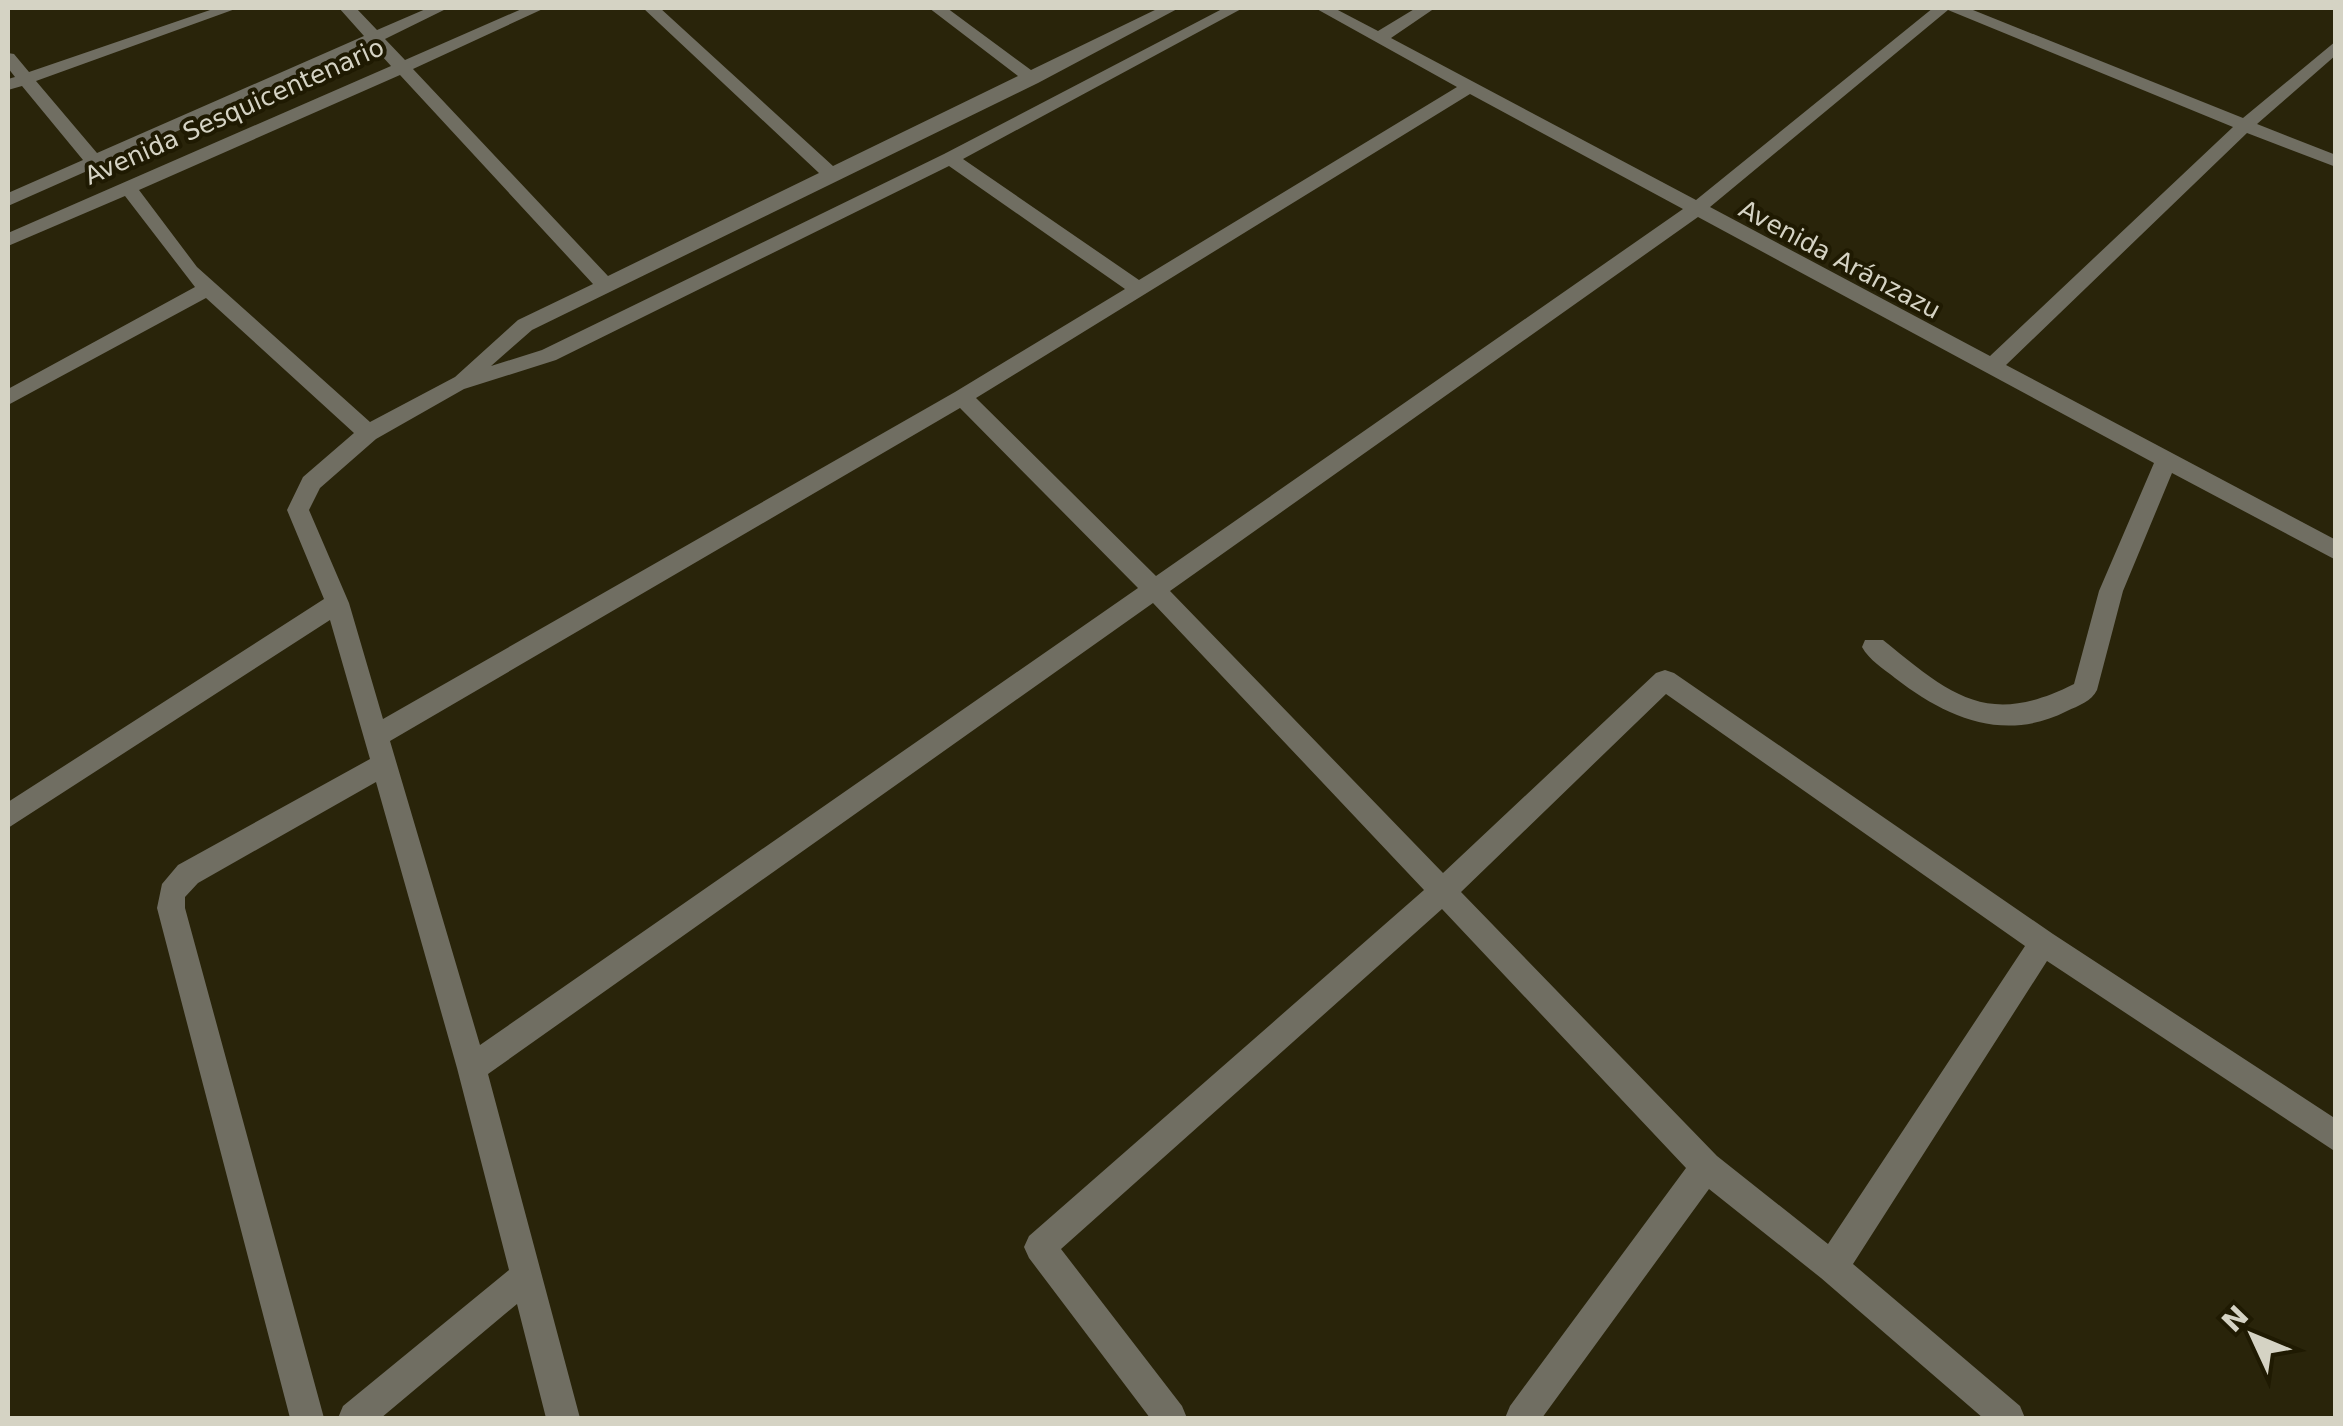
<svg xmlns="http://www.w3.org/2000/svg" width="2343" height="1426" viewBox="0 0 2343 1426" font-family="'DejaVu Sans',sans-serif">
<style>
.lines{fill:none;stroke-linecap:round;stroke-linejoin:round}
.minor{fill:#706e62;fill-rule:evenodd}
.labels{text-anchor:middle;stroke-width:8;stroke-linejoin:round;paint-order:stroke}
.far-street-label{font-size:25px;fill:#d5d3c4;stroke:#1f1a02}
</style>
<rect width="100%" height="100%" fill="#29240a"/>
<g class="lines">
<path class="minor" d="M216 8H238L36 81 97 153 364 36 339 8H356L377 30 428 8H448L385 39 405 60 524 8H545L413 69 608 276 819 173 643 8H660L833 166 1018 76 929 8H947L1031 70 1159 8H1179L1038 83 532 330 491 366 542 350 944 154 1224 8H1243L963 159 1139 280 1457 87 1315 8H1334L1378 31 1416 8H1435L1391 38 1696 200 1933 8H1968L2243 118 2336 41V55L2257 124 2336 155V167L2247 133 2006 365 2336 540V560L2172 473 2123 591 2097 690C2092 701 2078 706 2067 711 2004 743 1947 718 1895 678 1884 669 1869 660 1862 647L1865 640H1883C1951 695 1987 728 2074 684L2099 591 2154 463 1698 217 1170 591 1443 873 1656 673 1665 670 1674 673 2053 934 2336 1119V1152L2047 961 1853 1264 2020 1406 2025 1418H1983L1821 1278 1709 1189 1542 1418H1505L1510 1406 1686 1168 1442 909 1061 1249 1182 1406 1187 1418H1150L1029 1258 1024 1247 1029 1236 1424 890 1153 603 488 1074 580 1418H546L517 1304 381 1418H338L343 1406 509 1270 457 1068 376 782 198 883 185 897V908L324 1418H290L157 908 162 884 178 865 370 759 330 620 8 828V802L324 599 287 510 303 477 354 433 206 298 8 405V389L195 287 125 196 8 246V233L391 66 372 45 8 206V193L83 160 22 86 8 90V79L15 77 8 68V53L14 54 29 72ZM1948 10 2233 127 1990 356 1710 207ZM400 75 593 284 518 320 455 377 370 422 197 267 139 190ZM1470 94 1683 209 1156 576 976 398ZM949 166 1125 289 955 392 383 719 349 603 309 510 320 488 376 439 464 389 556 360ZM960 408 1138 588 480 1045 390 741ZM1666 694 2025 946 1828 1244 1717 1156 1461 892Z"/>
</g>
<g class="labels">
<g class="far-street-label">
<text transform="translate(234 111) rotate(-24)" y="9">Avenida Sesquicentenario</text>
<text transform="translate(1840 259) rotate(28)" y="9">Avenida Aránzazu</text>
</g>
</g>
<rect width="2343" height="1426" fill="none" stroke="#d5d3c4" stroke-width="20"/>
<g transform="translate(2253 1336) rotate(314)" stroke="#1f1a02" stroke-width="8" paint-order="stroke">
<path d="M0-8L18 38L0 25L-18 38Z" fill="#d5d3c4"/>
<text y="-15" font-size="28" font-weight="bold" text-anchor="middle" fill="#d5d3c4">N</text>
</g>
</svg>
